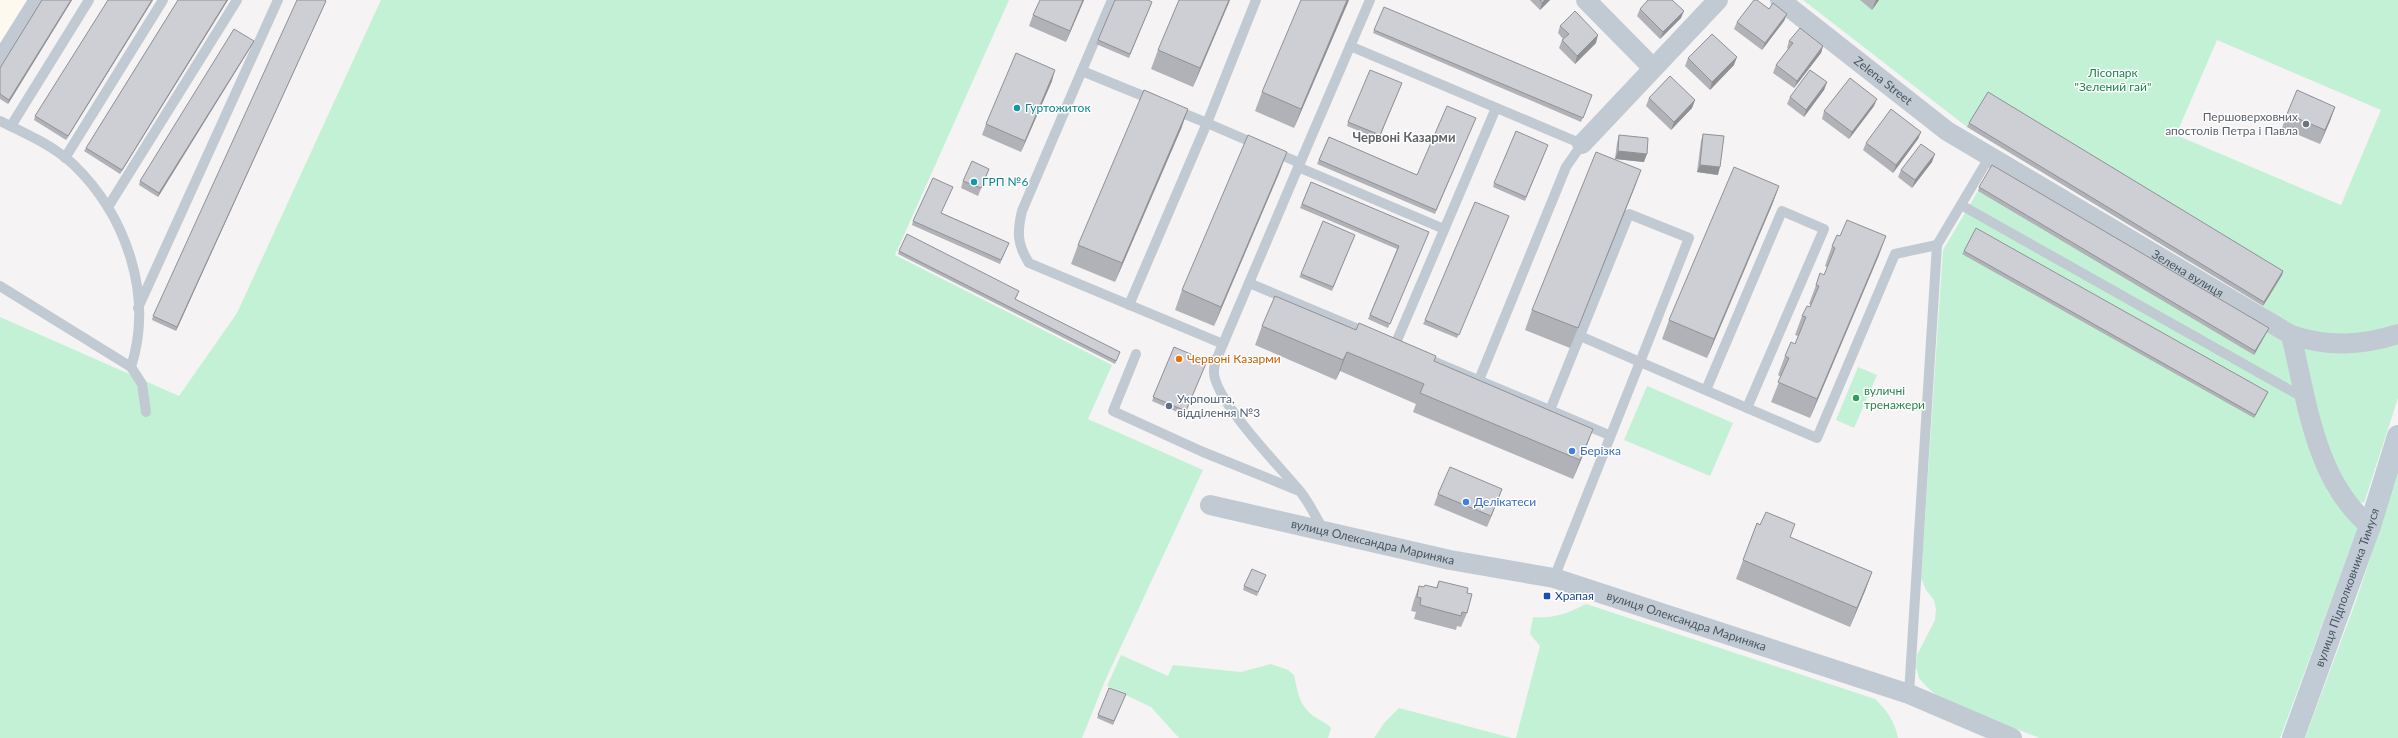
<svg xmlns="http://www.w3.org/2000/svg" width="2398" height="738" viewBox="0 0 2398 738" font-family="Lato,sans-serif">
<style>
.commercial{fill:#fdf9ef}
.green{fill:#c3f1d5;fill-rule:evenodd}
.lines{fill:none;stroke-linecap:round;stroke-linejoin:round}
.lane{stroke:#c1cad2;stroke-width:10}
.street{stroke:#c1cad2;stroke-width:20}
.secondary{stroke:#c1cbd6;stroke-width:22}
.wall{fill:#b0b2b7}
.shaded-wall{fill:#909195}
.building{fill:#cdcfd5;stroke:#909195}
.culture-dot{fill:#0f9aa8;stroke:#fff;stroke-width:1.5}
.worship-dot{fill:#6b7280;stroke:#fff;stroke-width:1.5}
.food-dot{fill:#e8710a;stroke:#fff;stroke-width:1.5}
.leisure-dot{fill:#2e9e5b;stroke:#fff;stroke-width:1.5}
.service-dot{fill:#5c6f8a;stroke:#fff;stroke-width:1.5}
.shop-dot{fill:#3f7fe0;stroke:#fff;stroke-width:1.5}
.transit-dot{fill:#1a4fb4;stroke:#fff;stroke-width:1.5}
.labels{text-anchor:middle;stroke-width:3;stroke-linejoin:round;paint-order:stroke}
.park-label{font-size:12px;fill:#17864f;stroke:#fff}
.street-label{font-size:12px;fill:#4a5661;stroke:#fff}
.culture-label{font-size:12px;fill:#0d838f;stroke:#fff;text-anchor:start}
.worship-label{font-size:12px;fill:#5b616d;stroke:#fff;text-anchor:end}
.food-label{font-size:12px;fill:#c56008;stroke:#fff;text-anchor:start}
.leisure-label{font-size:12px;fill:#27864d;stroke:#fff;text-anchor:start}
.service-label{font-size:12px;fill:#4e5e75;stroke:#fff;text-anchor:start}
.shop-label{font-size:12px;fill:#366cbe;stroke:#fff;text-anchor:start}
.transit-label{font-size:12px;fill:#164399;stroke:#fff;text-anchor:start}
.neighbourhood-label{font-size:13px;font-weight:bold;fill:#5f6368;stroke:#fff}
</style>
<rect width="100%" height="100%" fill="#f5f3f3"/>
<path class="commercial" d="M0 0H29L0 46Z"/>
<g class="green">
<path d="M381 0H1009L895 255 1112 365 1088 419 1203 470 1104 683 1082 738H0V317L179 396 237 313Z"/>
<path d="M1803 0H2398V324C2366 335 2325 342 2293 326 2283 321 2273 313 2263 306L2282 275 1967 127ZM2217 40 2381 110 2341 205 2176 135Z"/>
<path d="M1991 169 2285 343 2359 525 2280 738H2040L1942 700 1927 687 1919 678 1916 667 1917 655 1935 620 1936 609 1934 600 1926 590 1921 578 1943 250Z"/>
<path d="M2398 341V398L2364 503 2355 500 2326 451 2300 346Z"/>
<path d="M1858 367 1877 375 1854 428 1836 420Z"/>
<path d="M1647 386 1733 423 1710 476 1624 440Z"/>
<path d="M2398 474V738H2305L2356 601Z"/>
<path d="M1586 604 1875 699C1887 710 1895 722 1898 738H1516L1540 646 1530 634 1533 617C1552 619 1569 613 1586 604Z"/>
<path d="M1121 655 1168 676 1173 665 1241 672 1271 664 1288 670 1294 675C1298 693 1299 706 1315 717 1321 721 1327 723 1331 728L1328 738H1179L1151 707 1107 686Z"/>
<path d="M1399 708 1512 738H1374L1385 722Z"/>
</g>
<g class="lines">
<g class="lane">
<path d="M1112 0 1022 211C1017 232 1017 244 1029 263L1223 344C1220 352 1214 362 1214 370 1211 397 1281 468 1299 490 1309 502 1315 516 1323 529"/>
<path d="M1256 0 1207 123 1258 145"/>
<path d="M1350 46 1582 144 1566 167 1479 380"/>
<path d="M1082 71 1153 100"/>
<path d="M0 121C25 133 52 145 73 164 126 215 154 295 131 367"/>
<path d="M11 126 89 0"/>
<path d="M65 158 163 0"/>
<path d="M1300 163 1370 0"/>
<path d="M1298 167 1444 229"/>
<path d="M1961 205 2304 398"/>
<path d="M108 207 237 0"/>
<path d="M1249 283 1368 333"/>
<path d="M0 286 131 367 142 384 146 412"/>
<path d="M1129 305 1207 123 1175 110"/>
<path d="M138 308 278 0"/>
<path d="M1223 344 1300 163 1274 152"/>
<path d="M1395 345 1496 108"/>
<path d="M1136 354 1113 411 1203 452 1297 490"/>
<path d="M1421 356 1609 435"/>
<path d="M1706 390 1782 211 1824 229 1747 408"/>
<path d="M1550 410 1629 214 1689 238 1640 362 1580 336"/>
<path d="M1554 578 1640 362 1817 438 1895 254 1937 245"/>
<path d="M1909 694 1937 245 1990 156"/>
</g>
<g class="street">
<path d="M1586 0 1652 67"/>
<path id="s1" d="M1780 0 1947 131 2291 335C2328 347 2361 346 2398 334"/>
<path d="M0 62 39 0"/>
<path d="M1582 144 1718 0"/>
<path d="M2291 335C2307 401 2315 481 2370 526"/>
<path id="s2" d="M1210 505 1450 560 1554 578 1909 694 2012 738"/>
</g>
<path class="secondary" id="s3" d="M2293 738 2370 526 2398 436"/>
</g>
<g class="wall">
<path d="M42 0H72L8 104 0 99V68Z"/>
<path d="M153 0 66 140 34 120 35 116Z"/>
<path d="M178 0H228L120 174 84 151 86 148Z"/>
<path d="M1084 0 1066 42 1029 26 1033 15Z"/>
<path d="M1115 0 1151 5 1129 58 1096 44Z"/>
<path d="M1230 0 1193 87 1151 69 1158 50Z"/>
<path d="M1349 0 1294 128 1255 111 1262 92Z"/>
<path d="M1530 0H1550L1540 10Z"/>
<path d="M1860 0H1879L1872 10Z"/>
<path d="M326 1 176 331 152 320 153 316Z"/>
<path d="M1640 9 1681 18 1660 39 1637 16Z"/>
<path d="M1769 9 1787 14 1784 21 1762 50 1734 29 1737 22Z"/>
<path d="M1560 26 1596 43 1575 64 1559 48 1562 40 1563 39 1558 33Z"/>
<path d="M1374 30 1592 95 1581 122 1373 33Z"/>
<path d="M254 41 252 45 158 197 139 185 140 181Z"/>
<path d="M1789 41 1823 46 1821 53 1794 88 1773 73 1776 65 1788 49 1787 48Z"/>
<path d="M1688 58 1734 65 1710 90 1685 66Z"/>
<path d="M1052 81 1021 152 982 135 986 124Z"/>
<path d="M1827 82 1824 90 1804 117 1787 104 1790 97Z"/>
<path d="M1402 83 1379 139 1347 126 1348 122Z"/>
<path d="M1649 98 1695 100 1692 108 1671 130 1646 106Z"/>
<path d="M1874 106 1849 139 1822 119 1824 111Z"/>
<path d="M2335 107 2330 121 2320 144 2282 128 2287 114Z"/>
<path d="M1188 109 1181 129 1115 282 1071 264 1078 245Z"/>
<path d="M1476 118 1435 214 1317 164 1329 137 1417 175Z"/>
<path d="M1969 123 2283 271 2282 275 2263 306 1967 127Z"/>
<path d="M1921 132 1918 139 1893 173 1863 150 1866 143Z"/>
<path d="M1703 134 1718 175 1697 172 1701 141Z"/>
<path d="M1619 135 1644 162 1615 159 1617 143Z"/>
<path d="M1547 148 1525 201 1493 187 1494 183Z"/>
<path d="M1932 162 1912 188 1898 177 1901 170Z"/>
<path d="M989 169 978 196 961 188 963 181Z"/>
<path d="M1641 170 1634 189 1570 348 1525 330 1532 310Z"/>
<path d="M1280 171 1214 326 1175 310 1182 290Z"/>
<path d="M1311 182 1429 232 1388 328 1368 319 1397 249 1300 208Z"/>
<path d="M1779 186 1772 205 1707 358 1662 339 1669 320Z"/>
<path d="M1979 187 2269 328 2267 332 2254 355 1978 191Z"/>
<path d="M942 213 1009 243 1000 264 912 225 913 221Z"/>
<path d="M1509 216 1457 338 1423 324 1425 320Z"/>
<path d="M1355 235 1332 291 1299 277 1301 274Z"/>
<path d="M1832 246 1879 255 1810 418 1771 402 1781 377 1778 375 1785 356 1795 344 1798 336 1795 335 1802 316 1810 307 1811 305 1809 304 1816 285 1824 275 1827 267 1825 266Z"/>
<path d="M899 251 1018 295 1015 299 1120 352 1115 364 898 254Z"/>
<path d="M1964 251 2268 392 2266 396 2254 418 1962 254Z"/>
<path d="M1262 326 1356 330 1434 362 1586 448 1573 479 1413 412 1416 404 1340 371 1336 380 1255 345Z"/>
<path d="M1174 347 1207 361 1184 415 1152 401Z"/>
<path d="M1502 489 1487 527 1434 505 1438 494Z"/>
<path d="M1757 523 1872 572 1865 591 1850 627 1736 579Z"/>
<path d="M1264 579 1257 596 1243 590 1244 586Z"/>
<path d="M1439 581 1467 593V613L1461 627 1457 626 1456 630 1414 619 1416 612 1411 611 1414 600 1419 586 1424 587 1436 588Z"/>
<path d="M1109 688 1126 694 1113 725 1097 718Z"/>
</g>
<g class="shaded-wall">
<path d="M71 0H72L8 104 9 100Z"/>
<path d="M152 0H153L66 140 68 136Z"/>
<path d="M227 0H228L120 174 122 170Z"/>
<path d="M1083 0H1084L1066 42 1070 31Z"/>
<path d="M1229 0H1230L1193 87 1200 68Z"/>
<path d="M1347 0H1349L1294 128 1301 109Z"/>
<path d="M1545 0H1550L1540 10 1542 3Z"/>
<path d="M1876 0H1879L1872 10 1875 2Z"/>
<path d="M326 1 324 5 176 331 177 327Z"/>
<path d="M1684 11 1681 18 1660 39 1663 32Z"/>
<path d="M1787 14 1784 21 1762 50 1765 43Z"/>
<path d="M1598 35 1596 43 1575 64 1577 56Z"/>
<path d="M254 41 252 45 158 197 159 193Z"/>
<path d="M1823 46 1821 53 1794 88 1797 81Z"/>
<path d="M1737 57 1734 65 1710 90 1712 82Z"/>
<path d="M1055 70 1052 81 1021 152 1025 141Z"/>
<path d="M1827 82 1824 90 1804 117 1806 110Z"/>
<path d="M1877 99 1874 106 1849 139 1852 132Z"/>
<path d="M1695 100 1692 108 1671 130 1674 122Z"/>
<path d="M2335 107 2330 121 2320 144 2325 130Z"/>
<path d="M1188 109 1181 129 1115 282 1122 263Z"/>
<path d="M1921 132 1918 139 1893 173 1896 165Z"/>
<path d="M1618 151 1647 154 1644 162 1615 159Z"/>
<path d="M1287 152 1280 171 1214 326 1221 307Z"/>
<path d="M1935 154 1932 162 1912 188 1915 180Z"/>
<path d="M1700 165 1720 167 1718 175 1697 172Z"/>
<path d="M1641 170 1634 189 1570 348 1578 328Z"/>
<path d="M1779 186 1772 205 1707 358 1714 339Z"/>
<path d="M1886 236 1879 255 1810 418 1817 399Z"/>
<path d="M2283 271 2282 275 2263 306 2264 302Z"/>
<path d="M2269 328 2267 332 2254 355 2255 351Z"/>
<path d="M1347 352 1340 371 1336 380 1343 360Z"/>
<path d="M2268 392 2266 396 2254 418 2255 415Z"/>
<path d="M1593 429 1586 448 1573 479 1580 460Z"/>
<path d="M1502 489 1498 500 1487 527 1491 516Z"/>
<path d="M1872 572 1865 591 1850 627 1857 608Z"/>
</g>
<g class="building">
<path d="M42 0H71L9 100 0 94V68Z"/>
<path d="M108 0H152L68 136 35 116Z"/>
<path d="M178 0H227L122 170 86 148Z"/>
<path d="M297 0H325L326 1 177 327 153 316Z"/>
<path d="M1040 0H1083L1070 31 1033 15Z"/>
<path d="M1115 0H1148L1152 2 1130 54 1098 40Z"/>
<path d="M1179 0H1229L1200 68 1158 50Z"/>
<path d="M1301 0H1347L1301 109 1262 92Z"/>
<path d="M1540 0H1545L1542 3Z"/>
<path d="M1648 0H1672L1684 11 1663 32 1640 9Z"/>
<path d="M1754 0H1757L1769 9 1773 3 1787 14 1765 43 1737 22Z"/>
<path d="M1384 7 1592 95 1583 118 1374 30Z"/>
<path d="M1575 11 1598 35 1577 56 1562 40 1569 34 1560 26Z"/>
<path d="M1800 28 1823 46 1797 81 1776 65 1793 43 1789 41Z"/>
<path d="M234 29 254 41 159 193 140 181Z"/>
<path d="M1712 34 1737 57 1712 82 1688 58Z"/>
<path d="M1016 53 1055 70 1025 141 986 124Z"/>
<path d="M1370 70 1402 83 1380 135 1348 122Z"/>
<path d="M1810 70 1827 82 1806 110 1790 97Z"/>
<path d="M1670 76 1695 100 1674 122 1649 98Z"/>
<path d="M1850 78 1877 99 1852 132 1824 111Z"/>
<path d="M1144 90 1188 109 1122 263 1078 245Z"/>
<path d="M2297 90 2335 107 2325 130 2287 114Z"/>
<path d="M1988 92 2283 271 2264 302 1969 123Z"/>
<path d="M1447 106 1476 118 1436 210 1319 160 1329 137 1417 175Z"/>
<path d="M1891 109 1921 132 1896 165 1866 143Z"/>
<path d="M1516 131 1548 145 1526 197 1494 183Z"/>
<path d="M1703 134 1724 136 1720 167 1700 165Z"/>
<path d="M1248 135 1287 152 1221 307 1182 290Z"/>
<path d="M1619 135 1648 138 1647 154 1618 151Z"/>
<path d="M1921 144 1935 154 1915 180 1901 170Z"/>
<path d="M1596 152 1641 170 1578 328 1532 310Z"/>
<path d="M972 161 989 169 981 188 963 181Z"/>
<path d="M1992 165 2269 328 2255 351 1979 187Z"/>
<path d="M1734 167 1779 186 1714 339 1669 320Z"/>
<path d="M933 178 953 187 941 213 1009 243 1001 260 913 221Z"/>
<path d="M1311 182 1429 232 1390 324 1370 315 1399 246 1302 204Z"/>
<path d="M1475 202 1509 216 1459 335 1425 320Z"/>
<path d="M1847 220 1886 236 1817 399 1778 382 1789 358 1785 356 1791 342 1795 344 1806 317 1802 316 1807 306 1810 307 1819 286 1816 285 1820 273 1824 275 1835 248 1832 246 1837 235 1840 236Z"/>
<path d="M1323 221 1355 235 1333 287 1301 274Z"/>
<path d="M1976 228 2268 392 2255 415 1964 251Z"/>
<path d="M907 234 1019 291 1015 299 1120 352 1116 361 899 251Z"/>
<path d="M1275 296 1356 330 1359 323 1436 356 1434 361 1593 429 1580 460 1420 393 1424 384 1347 352 1343 360 1262 326Z"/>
<path d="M1174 347 1207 361 1186 411 1153 397Z"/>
<path d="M1450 467 1502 489 1491 516 1438 494Z"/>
<path d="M1766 512 1795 524 1790 537 1872 572 1857 608 1743 560 1757 523 1760 525Z"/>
<path d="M1252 569 1266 575 1258 592 1244 586Z"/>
<path d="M1439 581 1468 588 1467 593 1472 594 1467 613 1462 612 1461 616 1420 605 1421 598 1417 597 1419 586 1424 587 1425 585 1437 588Z"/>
<path d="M1109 688 1126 694 1114 721 1098 715Z"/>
</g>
<g class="culture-dot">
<circle cx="1017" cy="108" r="4"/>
<circle cx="974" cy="182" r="4"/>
</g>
<circle class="worship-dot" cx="2306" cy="124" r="4"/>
<circle class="food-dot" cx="1179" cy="359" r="4"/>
<circle class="leisure-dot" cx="1856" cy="398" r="4"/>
<circle class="service-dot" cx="1169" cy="406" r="4"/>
<g class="shop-dot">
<circle cx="1572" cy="451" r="4"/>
<circle cx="1466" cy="502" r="4"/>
</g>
<rect class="transit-dot" x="1543" y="592" width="8" height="8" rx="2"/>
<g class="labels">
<g class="park-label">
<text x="2113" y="77">Лісопарк<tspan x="2113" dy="14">"Зелений гай"</tspan></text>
</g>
<g class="street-label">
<text dy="4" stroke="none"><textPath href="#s1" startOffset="131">Zelena Street</textPath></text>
<text dy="4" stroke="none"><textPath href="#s1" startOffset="492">Зелена вулиця</textPath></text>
<text dy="4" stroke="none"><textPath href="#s2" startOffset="167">вулиця Олександра Мариняка</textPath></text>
<text dy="4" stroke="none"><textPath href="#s3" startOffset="160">вулиця Підполковника Тимуся</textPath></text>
<text dy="4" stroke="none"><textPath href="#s2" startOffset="491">вулиця Олександра Мариняка</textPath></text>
</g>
<g class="culture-label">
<text x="1025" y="112">Гуртожиток</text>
<text x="982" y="186">ГРП №6</text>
</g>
<g class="worship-label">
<text x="2298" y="121">Першоверховних<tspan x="2298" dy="14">апостолів Петра і Павла</tspan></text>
</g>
<g class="food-label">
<text x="1187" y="363">Червоні Казарми</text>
</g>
<g class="leisure-label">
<text x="1864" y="395">вуличні<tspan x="1864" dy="14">тренажери</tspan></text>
</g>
<g class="service-label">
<text x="1177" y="403">Укрпошта,<tspan x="1177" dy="14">відділення №3</tspan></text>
</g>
<g class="shop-label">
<text x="1580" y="455">Берізка</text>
<text x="1474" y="506">Делікатеси</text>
</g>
<g class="transit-label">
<text x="1555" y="600">Храпая</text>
</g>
<g class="neighbourhood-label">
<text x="1404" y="142">Червоні Казарми</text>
</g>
</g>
</svg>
